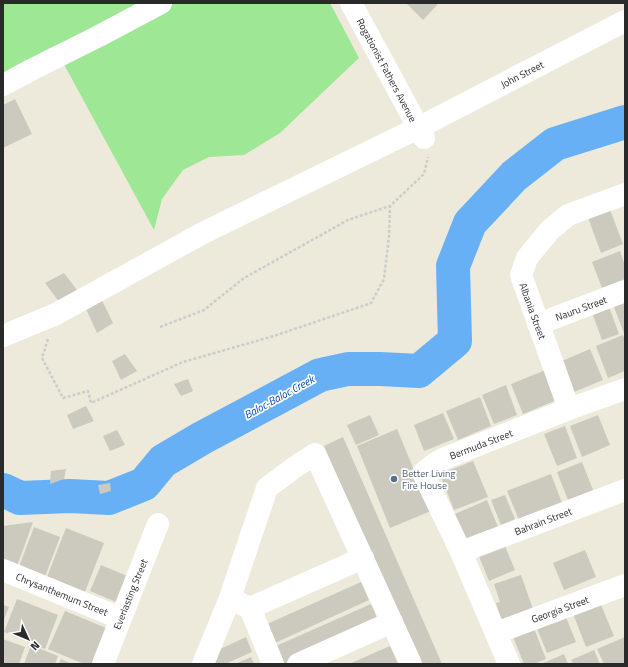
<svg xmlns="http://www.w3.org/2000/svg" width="628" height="667" viewBox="0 0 628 667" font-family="'Titillium Web',sans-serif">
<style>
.green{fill:#9ee794}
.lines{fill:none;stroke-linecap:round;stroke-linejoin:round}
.river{stroke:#68b0f6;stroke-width:34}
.building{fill:#ccc9be}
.path{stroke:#ccc;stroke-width:2.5;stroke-dasharray:3 2;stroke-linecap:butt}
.minor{stroke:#fff;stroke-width:22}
.service-dot{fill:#5c6f8a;stroke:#fff;stroke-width:1.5}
.labels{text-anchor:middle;stroke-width:3.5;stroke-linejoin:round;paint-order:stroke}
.street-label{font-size:10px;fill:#2a2a2a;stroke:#fff}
.service-label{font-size:10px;fill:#4e5e75;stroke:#fff;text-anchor:start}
.water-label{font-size:11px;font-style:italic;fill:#0549a4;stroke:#fff}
</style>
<rect width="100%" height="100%" fill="#edeadb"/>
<path class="green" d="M3 3H330L359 58 280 133 244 155 209 157 183 170 162 199 154 230 54 46 3 73Z"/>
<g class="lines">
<path class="river" d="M3 490 20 498 70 496 109 498 144 484 163 461 202 438 320 375 348 369H380L419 371 455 341 453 266 470 223 514 176 555 144 625 122"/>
</g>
<g class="building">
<path d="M406 3H439L423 20Z"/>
<path d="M15 99 32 134 3 148V105Z"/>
<path d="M609 207 623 244 601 253 587 215Z"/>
<path d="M620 251 625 266V279L602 288 592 262Z"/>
<path d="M64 273 80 294 60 303 45 283Z"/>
<path d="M625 297V336L612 302Z"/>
<path d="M102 300 113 323 97 333 86 309Z"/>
<path d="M608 304 619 334 602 340 591 310Z"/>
<path d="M623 335 625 340V371L608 378 596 346Z"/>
<path d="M590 349 603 380 574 392 562 361Z"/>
<path d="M125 354 137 371 121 380 112 361Z"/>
<path d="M548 369 559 399 523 414 511 384Z"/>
<path d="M188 379 193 391 181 396 174 384Z"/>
<path d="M506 385 517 415 494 424 482 395Z"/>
<path d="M480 397 491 426 458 440 446 411Z"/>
<path d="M86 406 94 421 73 429 67 415Z"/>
<path d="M443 413 454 439 424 451 414 425Z"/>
<path d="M370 415 379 435 356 445 347 425Z"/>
<path d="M598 415 610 445 582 457 570 426Z"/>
<path d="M565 426 577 458 557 466 544 434Z"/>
<path d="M397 429 431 511 390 528 357 446Z"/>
<path d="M117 430 125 445 110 451 103 436Z"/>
<path d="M343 437 442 664H420L324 446Z"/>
<path d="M473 461 488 497 454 510 440 474Z"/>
<path d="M582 462 593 490 568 500 557 472Z"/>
<path d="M66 469 64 479 50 484 51 471Z"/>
<path d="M551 474 562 503 519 520 507 491Z"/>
<path d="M110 483 111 491 100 494 98 485Z"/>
<path d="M505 495 515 519 501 525 491 500Z"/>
<path d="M487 500 498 527 466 541 455 514Z"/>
<path d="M33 522 15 572 3 568V526Z"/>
<path d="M34 527 60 537 43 582 17 572Z"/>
<path d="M66 528 104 543 83 597 45 582Z"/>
<path d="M502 539 515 570 489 581 476 549Z"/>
<path d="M585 550 596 577 564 590 553 563Z"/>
<path d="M101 565 132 578 121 604 90 591Z"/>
<path d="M521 575 534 612 502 623 496 603 500 602 494 584Z"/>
<path d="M361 582 369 600 275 643 267 624Z"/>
<path d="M17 599 58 615 45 649 4 632Z"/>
<path d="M599 600 614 636 586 647 572 611Z"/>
<path d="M371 604 379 622 284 664 276 646Z"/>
<path d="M3 605 9 607 3 622Z"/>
<path d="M563 610 576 642 547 653 534 621Z"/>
<path d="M65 611 111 630 97 664H84L48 649Z"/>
<path d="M532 623 546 659 534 664H524L511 632Z"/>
<path d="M246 637 252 652 225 664H215L216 651Z"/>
<path d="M625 637V664H604L597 649Z"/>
<path d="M3 639 25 647 19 664H3Z"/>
<path d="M31 645 58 656 55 664H24Z"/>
<path d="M390 646 398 664H349Z"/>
<path d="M594 650 600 664H573L571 660Z"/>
<path d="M564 654 568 664H541Z"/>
<path d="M251 657 254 664H235Z"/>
<path d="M61 659 72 664H59Z"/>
</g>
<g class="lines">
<g class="path">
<path d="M160 327 204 310 244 278 348 220 390 206"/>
<path d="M48 339 42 358 63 398 88 391 91 403 183 362 274 336 371 303 384 279 389 236 390 206 424 174 428 157"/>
</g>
<g class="minor">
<path d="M351 3 424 138"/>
<path d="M3 85 31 70 99 36 161 3"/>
<path d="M538 324 625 291"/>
<path d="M3 336 56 314 203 233 418 128 625 21"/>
<path d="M569 409 521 275 527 258 550 230 568 215 625 194"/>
<path d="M461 552 625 490"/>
<path d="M3 570 120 618"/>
<path d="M237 602 250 608 273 664"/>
<path d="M250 608 363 558"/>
<path d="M496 633 625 585"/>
<path d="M103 664 158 524"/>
<path d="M203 664 230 598 267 488 295 467 315 454 411 664"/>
<path d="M298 664 392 622"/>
<path d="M509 664 461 552 423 473 433 465 443 459 569 409 625 389"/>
</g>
</g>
<circle class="service-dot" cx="394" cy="479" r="4"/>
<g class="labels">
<g class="street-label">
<text transform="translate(387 70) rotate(62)" y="4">Rogationist Fathers Avenue</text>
<text transform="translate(522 74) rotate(-27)" y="4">John Street</text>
<text transform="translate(581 308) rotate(-20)" y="4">Nauru Street</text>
<text transform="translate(533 311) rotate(70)" y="4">Albania Street</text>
<text transform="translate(481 444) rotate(-21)" y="4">Bermuda Street</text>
<text transform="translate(543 521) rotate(-21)" y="4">Bahrain Street</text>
<text transform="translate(62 594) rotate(22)" y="4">Chrysanthemum Street</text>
<text transform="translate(130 594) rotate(-68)" y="4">Everlasting Street</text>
<text transform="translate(560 609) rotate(-20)" y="4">Georgia Street</text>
</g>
<g class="service-label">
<text x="402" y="477">Better Living<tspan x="402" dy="12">Fire House</tspan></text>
</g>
<g class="water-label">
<text transform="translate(279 397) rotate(-29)" y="4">Baloc-Baloc Creek</text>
</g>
</g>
<rect width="628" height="667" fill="none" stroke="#2a2a2a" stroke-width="8"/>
<g transform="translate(28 639) rotate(134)" stroke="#ffffff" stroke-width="3" paint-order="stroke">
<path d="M0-3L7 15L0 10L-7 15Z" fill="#2a2a2a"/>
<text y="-6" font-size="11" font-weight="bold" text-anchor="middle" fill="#2a2a2a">N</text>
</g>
</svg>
